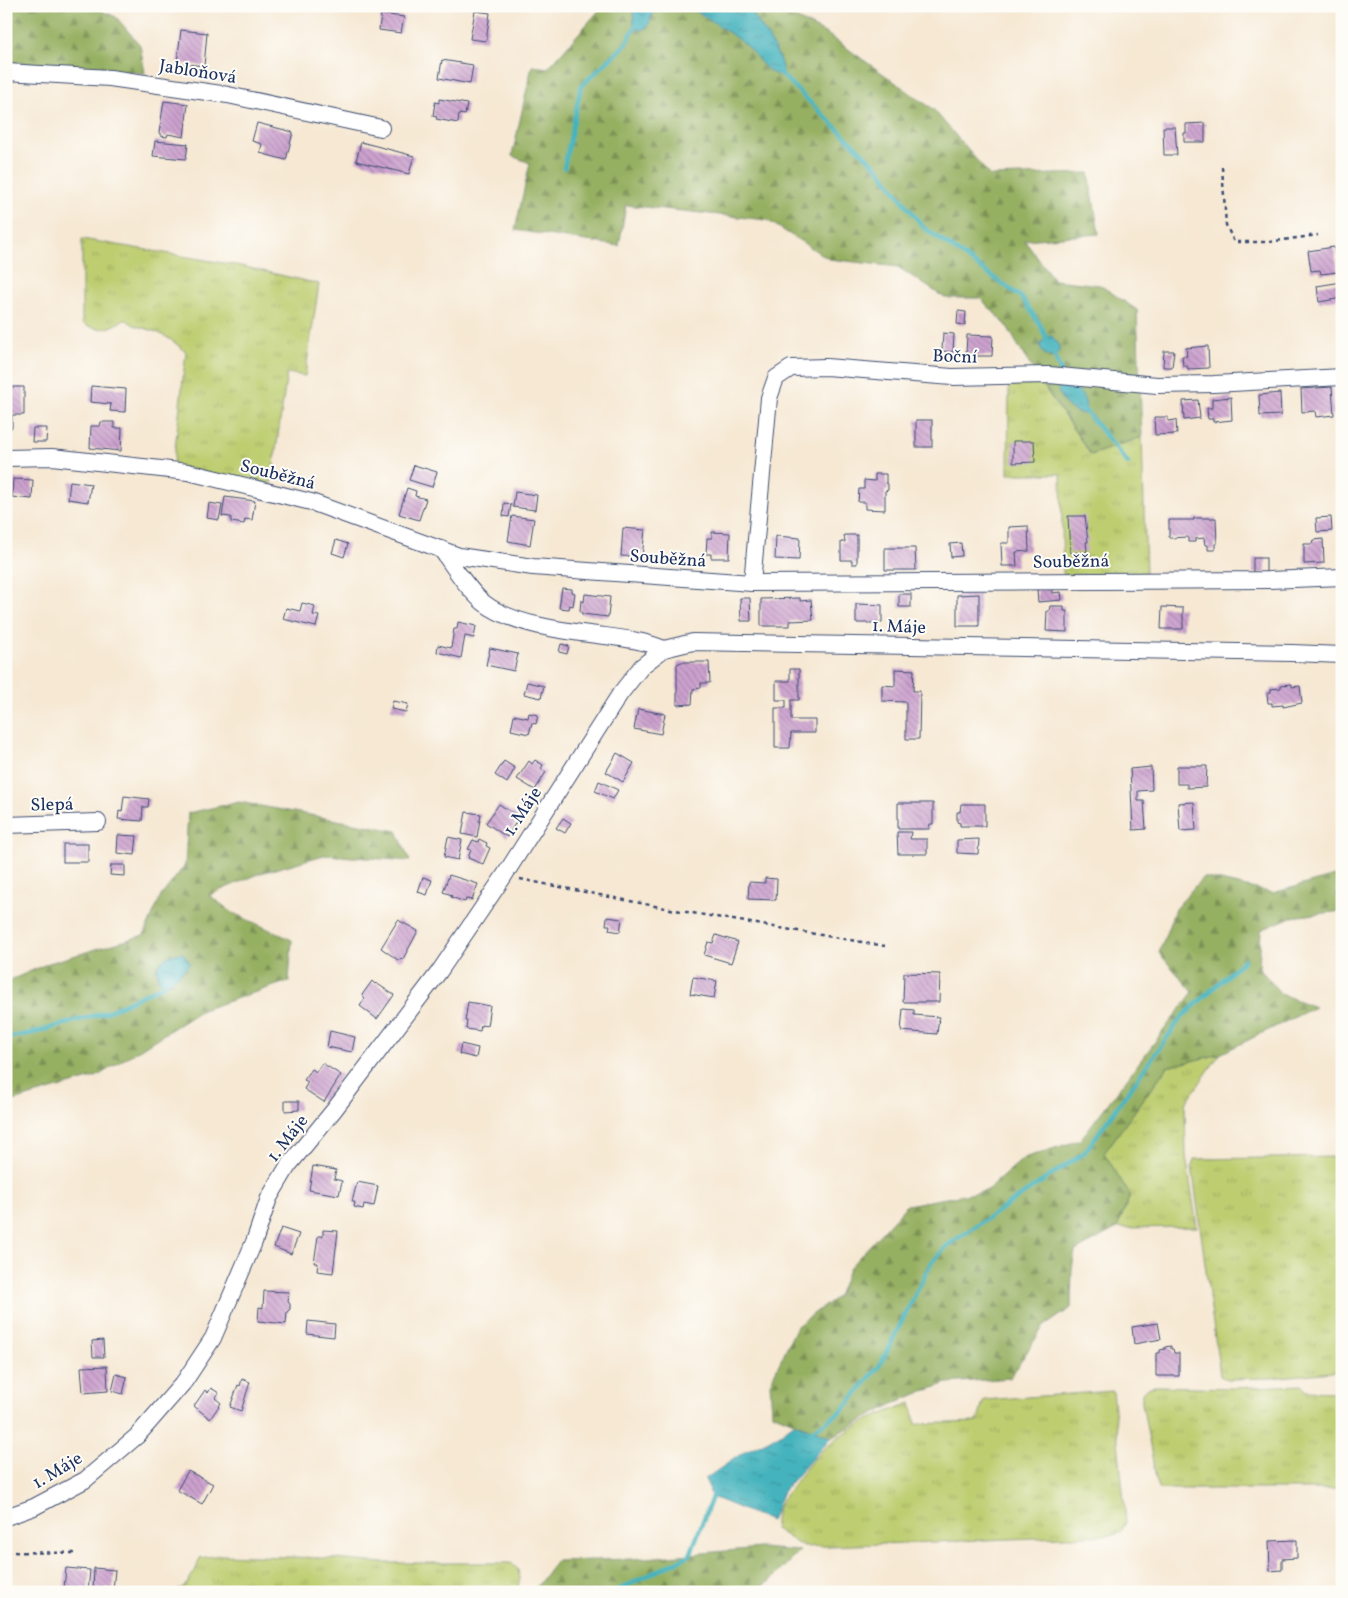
<svg xmlns="http://www.w3.org/2000/svg" width="1348" height="1598" viewBox="0 0 1348 1598" font-family="Vollkorn,serif">
<style>
.grass{fill:url(#grass-tufts);stroke:#6c7e66}
.forest{fill:url(#forest-firs);stroke:#587060}
.water{fill:url(#water-ripples);stroke:#30718e}
.lines{fill:none;stroke-linecap:round;stroke-linejoin:round}
.stream{stroke:#44b3bd;stroke-width:4.5}
.building{fill:url(#building-back-hatch)}
.street-casing{stroke:#3c4b70;stroke-width:18}
.path{stroke:#3c4b70;stroke-width:2.5;stroke-dasharray:4 4;stroke-linecap:butt}
.street{stroke:#fff;stroke-width:16}
.labels{text-anchor:middle;stroke-width:4;stroke-linejoin:round;paint-order:stroke}
.street-label{font-size:18px;fill:#1b2f5e;stroke:#fdfcf7}
</style>
<defs>
<pattern id="grass-tufts" width="24" height="20" patternUnits="userSpaceOnUse" patternTransform="scale(1.25)"><rect width="24" height="20" fill="#bdcd6f"/><path d="M3 7l-1-3M5 7V3M7 7l1-3M15 17l-1-3M17 17v-4M19 17l1-3" fill="none" stroke="#a2b063"/></pattern>
<pattern id="forest-firs" width="22" height="20" patternUnits="userSpaceOnUse" patternTransform="scale(1.25)"><rect width="22" height="20" fill="#96b062"/><path d="M5 1l3.5 6h-7zM16 11l3.5 6h-7z" fill="#7a9054"/></pattern>
<pattern id="water-ripples" width="26" height="14" patternUnits="userSpaceOnUse" patternTransform="scale(1.25)"><rect width="26" height="14" fill="#44b3bd"/><path d="M2 4q2-2 4 0t4 0M15 11q2-2 4 0t4 0" fill="none" stroke="#38929d"/></pattern>
<pattern id="building-back-hatch" width="6" height="6" patternUnits="userSpaceOnUse" patternTransform="scale(1.25)"><rect width="6" height="6" fill="#cda2cf"/><path d="M-1 5l2 2M0 0l6 6M5-1l2 2" fill="none" stroke="#a684ab"/></pattern>
</defs>
<rect width="100%" height="100%" fill="#fdfcf7"/>
<filter id="ink" filterUnits="userSpaceOnUse"><feTurbulence type="fractalNoise" baseFrequency=".02" numOctaves="2"/><feDisplacementMap in="SourceGraphic" scale="10" xChannelSelector="R" yChannelSelector="G"/><feConvolveMatrix kernelMatrix="1 2 1 2 8 2 1 2 1" color-interpolation-filters="sRGB"/></filter>
<filter id="wash" filterUnits="userSpaceOnUse"><feTurbulence type="fractalNoise" baseFrequency=".0096" numOctaves="4" result="noise"/><feDisplacementMap in="SourceGraphic" scale="20" xChannelSelector="R" yChannelSelector="G"/><feGaussianBlur stdDeviation="1.12" result="paint"/><feColorMatrix in="noise" values="0 0 0 0 0 0 0 0 0 0 0 0 0 0 0 0 0 1.4 0 .05"/><feComposite in="paint" operator="in"/></filter>
<g filter="url(#wash)">
<rect width="100%" height="100%" fill="#f6e8d3"/>
<g class="grass">
<path d="M82 239 241 266 319 284 305 376 287 373 271 485 173 467 186 352C177 344 167 336 156 332 145 327 135 328 127 320 121 320 120 322 115 325 104 331 92 329 82 323Z"/>
<path d="M1009 384H1042L1091 455 1142 437 1146 574 1063 575 1061 474H1008Z"/>
<path d="M1220 1054 1185 1104 1186 1156 1197 1227 1117 1228 1130 1195 1104 1153 1167 1067Z"/>
<path d="M1342 1157V1371L1272 1378 1227 1379 1220 1376 1192 1166 1194 1159Z"/>
<path d="M1302 1385 1306 1391 1335 1392 1342 1395V1489H1158L1142 1403V1393L1147 1388 1155 1386 1232 1388Z"/>
<path d="M1113 1391 1126 1522 1122 1530 1115 1535 803 1547 775 1529C774 1507 781 1502 793 1485 819 1449 835 1435 875 1417 887 1412 899 1407 911 1403L916 1424 977 1422 984 1400Z"/>
<path d="M221 1555 323 1558 382 1563H509L513 1564 518 1570 520 1578 517 1592H175L186 1585 196 1569 200 1558Z"/>
</g>
<g class="forest">
<path d="M6 6H90L116 17 140 45 145 73 6 62Z"/>
<path d="M603 6H778L780 10 827 34 934 110 990 176 1089 173 1099 234 1024 240 1054 280 1100 285 1137 310 1142 437 1091 455 1024 356 1007 326 980 298H945L898 267 829 259 767 220 626 205 619 246 515 230 530 163 512 156 532 66 548 68Z"/>
<path d="M239 802 397 831 410 861 324 855 261 873 209 895 233 913 292 940 289 981 202 1010 96 1077 6 1103V982L49 963 144 935 161 896 185 865 188 813Z"/>
<path d="M1342 874V911L1291 917 1261 930 1259 968 1281 994 1315 1007 1220 1054 1167 1067 1104 1153 1130 1195 1117 1228 1075 1251 1072 1269 1071 1308 1043 1327 1010 1378 947 1383 901 1400 831 1437 772 1413 770 1383 797 1326 838 1296 850 1267 907 1205 986 1191 1024 1158 1080 1140 1193 992 1159 953 1175 909 1203 877 1273 893Z"/>
<path d="M760 1548 800 1551 770 1581 752 1592H533L556 1561 634 1559Z"/>
</g>
<g class="water">
<path d="M633 6H662L653 12 648 27 641 30 634 28Z"/>
<path d="M687 6H748C761 28 781 51 784 77 764 74 757 54 743 43 725 29 706 17 687 6Z"/>
<path d="M1052 336 1059 346V352L1054 357C1045 356 1042 354 1040 345L1046 337Z"/>
<path d="M1063 380C1075 386 1091 399 1084 414 1070 412 1057 399 1058 384Z"/>
<path d="M183 953 190 963 177 977 164 985 158 979 157 967C164 957 171 954 183 953Z"/>
<path d="M795 1423 831 1437 783 1491 771 1521 712 1497 705 1479 744 1452 779 1435Z"/>
</g>
<g class="lines">
<g class="stream">
<path d="M781 74 878 168 923 227 1021 297 1041 326 1048 342"/>
<path d="M564 168 581 86 625 45 637 23"/>
<path d="M1052 351 1061 372"/>
<path d="M1083 408 1128 463"/>
<path d="M6 1038 33 1033 107 1012 164 985"/>
<path d="M809 1433 843 1410 880 1365 931 1263 948 1245 1084 1153 1181 1018 1244 960"/>
<path d="M614 1592 690 1555 712 1497 715 1494"/>
</g>
</g>
<g id="blocks">
<g class="building">
<path d="M380 6H403L402 12Z"/>
<path d="M475 11 490 13 486 41 470 39Z"/>
<path d="M381 14 404 17 401 33 379 30Z"/>
<path d="M181 30 207 33 204 66 177 63Z"/>
<path d="M442 60 473 65 470 84 439 78Z"/>
<path d="M439 99 467 104 465 115 459 114 458 123 436 119 437 117 433 116 435 102 439 103Z"/>
<path d="M164 101 188 104 184 137 168 134 167 137 161 136V133H159Z"/>
<path d="M257 123 293 132 286 160 260 153 262 144 252 141Z"/>
<path d="M1205 123V142H1184V133H1186V124Z"/>
<path d="M1163 127H1175L1177 155H1164Z"/>
<path d="M155 141 188 144 186 159 153 156Z"/>
<path d="M361 142 414 156 409 174 356 161Z"/>
<path d="M1334 247 1338 272 1321 274 1320 270 1311 271 1308 251Z"/>
<path d="M1342 282V298L1319 302 1317 286Z"/>
<path d="M958 311 966 312 965 325 957 324Z"/>
<path d="M943 333 954 334 953 352 942 351Z"/>
<path d="M967 335 993 336 992 356H973V354H966Z"/>
<path d="M1208 346 1209 368 1188 369 1187 366H1183L1182 356H1187L1186 348Z"/>
<path d="M1164 351H1174L1172 367H1163Z"/>
<path d="M91 386 126 389 125 412 110 411 111 404 90 402Z"/>
<path d="M6 387H24V415H12V428H6Z"/>
<path d="M1332 387 1334 415 1316 417 1315 411 1302 412 1301 389Z"/>
<path d="M1280 393 1281 415 1260 416 1259 395Z"/>
<path d="M1231 397 1232 420 1213 422V419H1208L1207 408H1212V399Z"/>
<path d="M1198 400 1200 418 1184 420 1183 401Z"/>
<path d="M1154 417H1168V421L1176 420 1177 434 1155 435Z"/>
<rect x="916" y="420" width="16" height="27"/>
<path d="M101 422H114V428H122L121 451 90 448 91 426H100Z"/>
<path d="M33 428H47L46 442H32Z"/>
<path d="M1013 441H1034L1035 462 1013 463Z"/>
<path d="M414 465 437 472 432 487 409 480Z"/>
<path d="M875 474H886V483L888 484V490L885 491V510L865 509V502H858L859 489H864V480L875 481Z"/>
<path d="M13 479 33 480 32 499 12 497Z"/>
<path d="M70 481 91 484 88 502 68 499Z"/>
<path d="M407 488 416 491 415 496 426 499 419 520 399 514Z"/>
<path d="M515 492 537 495 535 510 513 507Z"/>
<path d="M225 497 255 501 252 520 245 519 244 524 231 522V517L222 516Z"/>
<path d="M209 503 222 505 219 520 207 518Z"/>
<path d="M504 503 511 504 509 517 503 516Z"/>
<path d="M512 516 534 519 530 545 508 541Z"/>
<path d="M1068 516H1085L1088 542H1086L1087 552 1070 553Z"/>
<path d="M1331 517 1332 531 1317 532 1316 518Z"/>
<path d="M1194 518H1216L1217 544H1215V550H1208V545H1205L1204 538 1195 539V542H1188V537L1169 538V520H1194Z"/>
<path d="M1028 526 1029 551 1016 552 1017 566H1002L1001 543H1009V527Z"/>
<path d="M623 528 645 530 642 557 621 556Z"/>
<path d="M712 532 730 533 729 558H711V554H706L707 538H712Z"/>
<path d="M844 535H857V564H852V560H841V542H845Z"/>
<path d="M776 536 800 538 799 560 775 559Z"/>
<path d="M1323 539 1324 563 1304 564V544H1312L1313 540Z"/>
<path d="M336 540 348 544 344 557 332 553Z"/>
<path d="M961 543 962 556 951 557 950 544Z"/>
<path d="M885 548H915L916 570H885Z"/>
<rect x="1253" y="558" width="13" height="15"/>
<path d="M562 588 572 589V592L575 593 573 606 570 605 569 609 559 608Z"/>
<path d="M1052 588V593L1061 592 1062 600 1038 602 1037 590Z"/>
<path d="M585 594 610 597 608 617 582 614 580 610 581 600 584 602Z"/>
<rect x="899" y="594" width="12" height="13"/>
<path d="M979 594V626H957V595Z"/>
<path d="M740 598H750L751 621H741Z"/>
<path d="M800 598V601L811 600 813 620 790 621V626H761V599Z"/>
<path d="M302 603 315 606 313 615 319 616 316 627 283 619 286 608 300 611Z"/>
<path d="M856 604 882 605V623H856Z"/>
<path d="M1050 606H1064V611H1067V632L1046 631 1047 611H1049Z"/>
<path d="M1162 607 1183 608V629H1161Z"/>
<path d="M458 622 476 626 474 638 465 636 461 658 437 652 438 645 451 648 454 629H457Z"/>
<path d="M561 644 569 646 567 654 559 652Z"/>
<path d="M490 648 518 654 514 671 486 665Z"/>
<path d="M681 662H709L710 683H701V688L693 689 692 704 677 705V664Z"/>
<path d="M790 669H799V700H791V720H815V733H791L790 748H775V708H786V700H776V681H790Z"/>
<path d="M895 669 914 670 913 691H920L919 739H906V702L882 701V685L895 686Z"/>
<path d="M527 682 544 686 541 698 524 694Z"/>
<path d="M1292 684V687L1300 686 1302 703 1283 707V705L1272 706V703H1268L1267 693 1271 692V689L1281 688V685Z"/>
<path d="M393 701 408 704 406 712 391 709Z"/>
<path d="M638 709 665 714 661 734 634 729Z"/>
<path d="M529 713 538 715 536 724 532 723 529 734 511 730 514 715 528 718Z"/>
<path d="M617 753 634 763 623 782 606 772Z"/>
<path d="M535 760 543 765 541 769 546 772 535 790 517 779 529 761 532 764Z"/>
<path d="M504 761 515 768 507 783 495 775Z"/>
<path d="M1177 766H1207L1206 787 1187 788V784H1177Z"/>
<path d="M1151 767 1152 790 1138 791V801H1144L1146 829 1133 830 1130 769Z"/>
<path d="M599 781 618 790 613 799 595 791Z"/>
<path d="M124 796 149 799 148 807H143L142 821 118 819 119 811 122 812Z"/>
<path d="M1194 802 1196 830 1180 831 1178 803Z"/>
<path d="M898 803H933V824H930L929 829H898Z"/>
<path d="M499 804 519 817 507 837 486 823Z"/>
<path d="M961 804H985V826H960V823L957 822V812H960Z"/>
<path d="M466 812 481 814 477 837 462 834Z"/>
<path d="M563 818 571 823 565 833 556 828Z"/>
<path d="M897 832H911L910 839H927V854H898Z"/>
<path d="M118 835 137 836 135 855 117 853Z"/>
<path d="M448 837 462 840 458 860 444 857Z"/>
<path d="M479 839 487 843 486 846 490 848 483 864 468 858 471 850 468 849 473 840 478 842Z"/>
<path d="M979 839 978 854 957 853V840Z"/>
<rect x="63" y="844" width="25" height="18"/>
<path d="M111 865H125V876L110 875Z"/>
<path d="M449 875 478 884 472 900 466 899 465 902 451 897 452 895 443 892Z"/>
<path d="M423 877 432 880 427 895 418 892Z"/>
<path d="M765 878 777 879 776 900 748 899 749 882 765 883Z"/>
<path d="M607 917 622 919 620 932 609 930 610 925H606Z"/>
<path d="M398 920 418 931 403 959 398 960 381 948Z"/>
<path d="M716 935 738 942 731 963 704 955 708 942 713 943Z"/>
<path d="M904 973 940 974 939 1002H903Z"/>
<path d="M693 977 717 981 714 998 690 994Z"/>
<path d="M372 981 375 984 376 983 394 995 377 1019 360 1006 365 998 362 995Z"/>
<path d="M468 1002 490 1006 487 1026 481 1025 480 1031 466 1029 467 1021H465Z"/>
<path d="M903 1009 914 1010V1015L939 1017 937 1034 901 1031Z"/>
<path d="M330 1031 355 1037 352 1052 327 1047Z"/>
<path d="M461 1044 478 1048 476 1058 459 1054Z"/>
<path d="M322 1063 341 1075 324 1102 304 1089 308 1082 304 1080 312 1069 316 1072Z"/>
<path d="M285 1101H299V1110L285 1111Z"/>
<path d="M313 1166 336 1170 334 1179 342 1181 339 1195 309 1190Z"/>
<path d="M357 1182 378 1186 374 1206 364 1204 363 1209 354 1207 355 1202H352Z"/>
<path d="M281 1228 299 1234 291 1254 274 1247Z"/>
<path d="M323 1230 338 1231 333 1273 317 1271 318 1263H314L318 1236H323Z"/>
<path d="M264 1291 289 1292 288 1302 290 1304V1309L287 1312 286 1324 258 1321 259 1307 263 1308Z"/>
<path d="M308 1321 335 1324 334 1337 307 1334Z"/>
<path d="M1158 1323 1161 1339 1134 1344 1132 1327Z"/>
<path d="M103 1340 104 1357H93L92 1341Z"/>
<path d="M1171 1346V1349H1173L1174 1353H1179V1376H1156V1353H1160V1350L1165 1349V1347Z"/>
<path d="M107 1366 108 1391 83 1393 81 1367Z"/>
<path d="M116 1374 127 1377 123 1394 112 1391Z"/>
<path d="M242 1379 250 1382 241 1411 230 1407 238 1385 240 1386Z"/>
<path d="M211 1388 219 1393 215 1398 221 1403 210 1419 194 1406 205 1390 208 1393Z"/>
<path d="M188 1471 213 1484 202 1504 177 1490Z"/>
<path d="M1297 1540V1558L1282 1559V1570L1270 1571 1269 1541Z"/>
<path d="M66 1568 90 1570 88 1592 64 1589Z"/>
<path d="M94 1568 115 1570 113 1590 105 1589V1592H93Z"/>
</g>
</g>
</g>
<g filter="url(#ink)">
<use href="#blocks" fill-opacity="0" stroke="#3c4b70" stroke-width="1"/>
<g class="lines">
<g class="street-casing">
<g id="street">
<path d="M6 72 110 78 228 95 381 128"/>
<path d="M6 458 52 457 188 472 311 502 459 556 533 567 752 583 1269 580 1342 577"/>
<path d="M441 549C453 566 468 590 484 603 511 624 563 631 597 635 620 638 643 640 664 649"/>
<path d="M752 583 769 398 776 378 791 368 826 367 952 377 1049 375 1157 385 1214 384 1342 377"/>
<path d="M6 825 98 822"/>
<path d="M6 1517 34 1507 85 1480 137 1436 184 1382 213 1338 254 1242 269 1198 288 1166 334 1110 439 972 504 876 620 694 642 666 664 649 693 642 1292 653 1342 655"/>
</g>
</g>
<g class="path">
<path d="M1222 167 1226 225 1234 242H1269L1318 235"/>
<path d="M520 879 675 910 885 946"/>
<path d="M6 1552 77 1553"/>
</g>
<use href="#street" class="street"/>
</g>
</g>
<g class="labels">
<g class="street-label">
<text transform="translate(198 71) rotate(9)" y="6">Jabloňová</text>
<text transform="translate(955 356) rotate(2)" y="6">Boční</text>
<text transform="translate(278 474) rotate(14)" y="6">Souběžná</text>
<text transform="translate(668 558) rotate(4)" y="6">Souběžná</text>
<text transform="translate(1071 561) rotate(-1)" y="6">Souběžná</text>
<text transform="translate(899 626) rotate(2)" y="6">1. Máje</text>
<text transform="translate(52 804) rotate(-1)" y="6">Slepá</text>
<text transform="translate(522 811) rotate(-57)" y="6">1. Máje</text>
<text transform="translate(287 1138) rotate(-52)" y="6">1. Máje</text>
<text transform="translate(57 1470) rotate(-31)" y="6">1. Máje</text>
</g>
</g>
<rect width="1348" height="1598" fill="none" stroke="#fdfcf7" stroke-width="25"/>
</svg>
